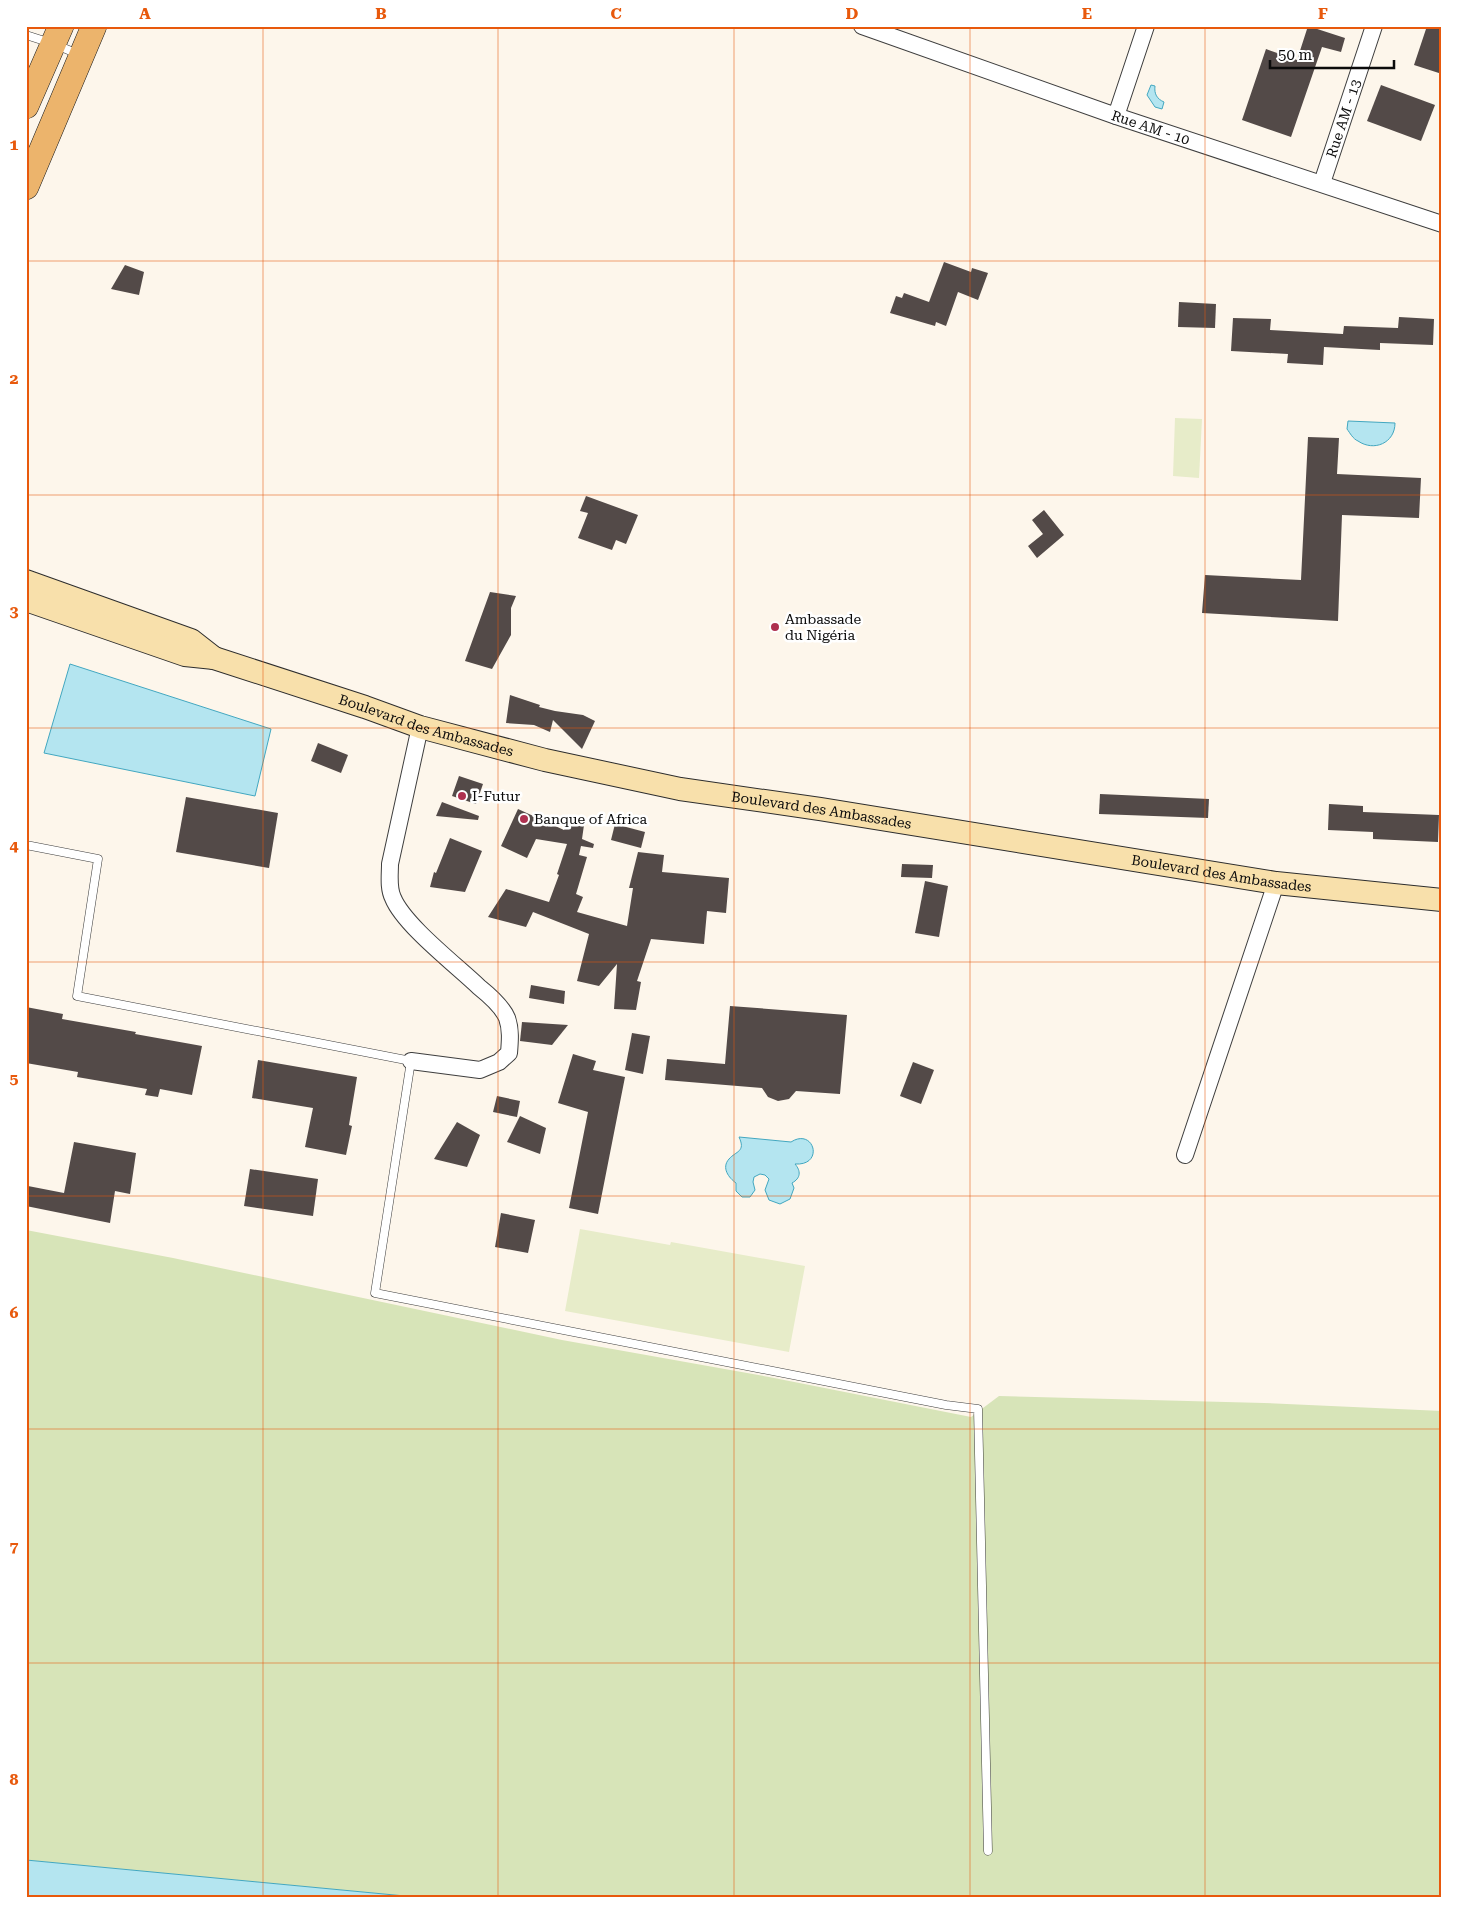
<svg xmlns="http://www.w3.org/2000/svg" width="1468" height="1924" viewBox="0 0 1468 1924" font-family="'Roboto Serif',serif">
<style>
.green{fill:#d7e4b8}
.pitch{fill:#e7ecc9}
.water{fill:#b4e5f0;stroke:#42a7c0}
.building{fill:#534a48}
.lines{fill:none;stroke-linecap:round;stroke-linejoin:round}
.service-casing{stroke:#3e3e3e;stroke-width:9}
.minor-casing{stroke:#3e3e3e;stroke-width:18}
.secondary-casing{stroke:#2d2d2d;stroke-width:24}
.primary-casing{stroke:#1c1c1c;stroke-width:26}
.service{stroke:#fff;stroke-width:8}
.minor{stroke:#fff;stroke-width:16}
.secondary{stroke:#f8e0ab;stroke-width:22}
.primary{stroke:#ecb46c;stroke-width:25}
.grid{fill:none;stroke:#e8590c;stroke-width:1;stroke-opacity:0.55}
.poi-dot{fill:#ae304f;stroke:#fff;stroke-width:2}
.labels{text-anchor:middle;stroke-width:5;stroke-linejoin:round;paint-order:stroke}
.street-label{font-size:14px;fill:#0b0b0b;stroke:#fff}
.poi-label{font-size:14px;fill:#0b0b0b;stroke:#fff;text-anchor:start}
.neatline{fill:none;stroke:#e8590c;stroke-width:2}
.grid-label{font-size:16px;text-anchor:middle;font-weight:bold;fill:#e8590c}
</style>
<rect width="100%" height="100%" fill="#fdf6eb"/>
<path class="green" d="M26 1230 173 1258 562 1340 769 1377 971 1417 999 1396 1264 1403 1442 1411V1898H426L26 1860Z"/>
<g class="pitch">
<path d="M1175 418 1202 419 1199 478 1173 476Z"/>
<path d="M580 1229 670 1245 671 1242 805 1266 789 1352 565 1311Z"/>
</g>
<g class="water">
<path d="M1151 85 1155 86C1154 94 1157 99 1164 102L1162 109 1155 107 1147 95Z"/>
<path d="M1348 421 1395 423C1395 443 1374 452 1358 441 1353 439 1350 433 1347 429Z"/>
<path d="M70 664 271 729 255 796 44 753Z"/>
<path d="M739 1137 791 1142C814 1127 825 1166 795 1164 801 1171 801 1178 792 1183L794 1188 790 1199 780 1204 769 1200 765 1190 769 1179 765 1175 760 1174 754 1177 753 1182 755 1190 750 1197H742L736 1191V1183C729 1178 721 1168 729 1159 736 1151 746 1152 739 1137Z"/>
<path d="M26 1860 426 1898H26Z"/>
</g>
<g class="building">
<path d="M1308 26 1345 38 1341 52 1322 47 1291 137 1242 120 1266 49 1297 60Z"/>
<path d="M1427 26H1442V74L1414 65Z"/>
<path d="M1381 85 1435 105 1421 141 1367 121Z"/>
<path d="M944 262 971 272 972 268 988 273 978 300 958 292 946 326 936 322 935 326 890 313 896 296 902 298 904 293 929 302Z"/>
<path d="M125 265 144 272 139 295 111 289Z"/>
<path d="M1179 302 1216 304 1215 328 1178 327Z"/>
<path d="M1399 317 1434 319 1433 345 1380 343V350L1324 347 1323 365 1287 363 1288 354 1231 351 1233 318 1271 319 1270 330 1343 334 1344 326 1398 328Z"/>
<path d="M1308 437 1339 438 1337 474 1421 478 1419 518 1342 515 1338 621 1202 613 1205 575 1301 580Z"/>
<path d="M586 496 638 515 626 544 616 540 612 550 578 538 588 513 580 511Z"/>
<path d="M1044 510 1064 535 1037 558 1028 546 1043 534 1032 520Z"/>
<path d="M490 592 516 596 511 608V635L492 669 465 661Z"/>
<path d="M510 695 540 705 539 707 555 711 583 715 595 721 582 749 553 720 550 732 534 725 506 723Z"/>
<path d="M318 743 348 755 341 773 311 761Z"/>
<path d="M459 776 483 784 476 804 452 796Z"/>
<path d="M1100 794 1209 799 1208 818 1099 814Z"/>
<path d="M186 797 278 813 269 868 176 852Z"/>
<path d="M442 802 479 816 478 820 436 816Z"/>
<path d="M1329 804 1363 806V812L1439 815 1438 842 1373 839V832L1328 830Z"/>
<path d="M518 809 564 830 568 823 584 825 582 839 594 844 593 848 581 846 579 855 587 857 576 894 583 897 577 912 627 926 633 888H629L638 852 664 855 662 872 729 878 726 913 707 911 704 944 651 939 637 981 641 982 636 1010 614 1009 617 964 599 986 577 981 589 934 533 912 526 927 488 917 506 889 549 902 559 875 557 874 567 844 536 839 527 858 501 846Z"/>
<path d="M615 824 645 832 641 848 611 840Z"/>
<path d="M450 838 482 851 465 892 430 887 434 872 436 873Z"/>
<path d="M902 864 933 865 932 878 901 877Z"/>
<path d="M925 881 948 886 939 937 915 933Z"/>
<path d="M531 985 565 991 564 1004 529 998Z"/>
<path d="M730 1006 847 1015 840 1094 796 1091 789 1099 778 1101 768 1097 762 1088 665 1080 667 1059 725 1064Z"/>
<path d="M26 1007 63 1014 62 1019 136 1032 135 1034 202 1046 192 1095 160 1089 158 1097 145 1095 147 1089 77 1077 78 1072 26 1063Z"/>
<path d="M522 1022 568 1025 552 1045 520 1041Z"/>
<path d="M632 1033 650 1036 643 1074 625 1070Z"/>
<path d="M573 1054 596 1061 593 1070 625 1077 598 1214 569 1208 588 1112 558 1103Z"/>
<path d="M258 1060 357 1077 349 1125 352 1126 346 1155 305 1147 313 1108 252 1098Z"/>
<path d="M913 1062 934 1070 921 1104 900 1096Z"/>
<path d="M497 1096 520 1101 517 1117 493 1112Z"/>
<path d="M520 1116 546 1128 540 1154 507 1142Z"/>
<path d="M457 1122 480 1135 467 1167 434 1159Z"/>
<path d="M74 1142 136 1153 130 1194 115 1191 110 1223 26 1206 28 1186 64 1193Z"/>
<path d="M250 1169 318 1179 313 1216 244 1206Z"/>
<path d="M501 1213 535 1220 528 1253 495 1247Z"/>
</g>
<g class="lines">
<g class="service-casing">
<g id="service">
<path d="M26 35 54 44 78 54"/>
<path d="M26 845 98 859 77 996 411 1061 375 1293 946 1405 978 1409 988 1851"/>
</g>
</g>
<g class="minor-casing">
<g id="minor">
<path id="s1" d="M862 26 1116 116 1442 224"/>
<path d="M1116 116 1146 26"/>
<path id="s2" d="M1322 183 1374 26"/>
<path d="M411 1061 480 1070 499 1062 509 1053C510 1041 511 1029 507 1018 502 1006 489 995 479 987 456 965 404 925 393 898 388 888 390 875 390 864L420 727"/>
<path d="M1185 1155 1276 883"/>
</g>
</g>
<g class="secondary-casing">
<g id="secondary">
<path d="M26 581 191 640 214 658"/>
<path id="s3" d="M26 600 185 655 214 658 365 707 420 727 545 760 680 789 820 809 1276 883 1442 900"/>
</g>
</g>
<g class="primary-casing">
<g id="primary">
<path d="M26 106 61 26"/>
<path d="M26 187 94 26"/>
</g>
</g>
<use href="#service" class="service"/>
<use href="#minor" class="minor"/>
<use href="#secondary" class="secondary"/>
<use href="#primary" class="primary"/>
</g>
<path class="grid" d="M263 26V1898M498 26V1898M734 26V1898M970 26V1898M1205 26V1898M26 261H1442M26 495H1442M26 728H1442M26 962H1442M26 1196H1442M26 1429H1442M26 1663H1442"/>
<g class="poi-dot">
<circle cx="775" cy="627" r="5"/>
<circle cx="462" cy="796" r="5"/>
<circle cx="524" cy="819" r="5"/>
</g>
<g class="labels">
<g class="street-label">
<text dy="5" stroke="none"><textPath href="#s2" startOffset="68">Rue AM - 13</textPath></text>
<text dy="5" stroke="none"><textPath href="#s1" startOffset="306">Rue AM - 10</textPath></text>
<text dy="5" stroke="none"><textPath href="#s3" startOffset="420">Boulevard des Ambassades</textPath></text>
<text dy="5" stroke="none"><textPath href="#s3" startOffset="825">Boulevard des Ambassades</textPath></text>
<text dy="5" stroke="none"><textPath href="#s3" startOffset="1230">Boulevard des Ambassades</textPath></text>
</g>
<g class="poi-label">
<text x="785" y="624">Ambassade<tspan x="785" dy="16">du Nigéria</tspan></text>
<text x="472" y="801">I-Futur</text>
<text x="534" y="824">Banque of Africa</text>
</g>
</g>
<rect width="1468" height="1924" fill="none" stroke="#ffffff" stroke-width="55"/>
<path d="M1270 60v8h124v-8" fill="none" stroke="#0b0b0b" stroke-width="2.5"/>
<text x="1278" y="60" font-size="15" fill="#0b0b0b" stroke="#ffffff" stroke-width="4" paint-order="stroke">50 m</text>
<rect x="28" y="28" width="1412" height="1868" class="neatline"/>
<g class="grid-label">
<text x="145" y="19">A</text>
<text x="381" y="19">B</text>
<text x="616" y="19">C</text>
<text x="852" y="19">D</text>
<text x="1087" y="19">E</text>
<text x="1323" y="19">F</text>
<text x="14" y="150">1</text>
<text x="14" y="384">2</text>
<text x="14" y="617">3</text>
<text x="14" y="851">4</text>
<text x="14" y="1084">5</text>
<text x="14" y="1318">6</text>
<text x="14" y="1552">7</text>
<text x="14" y="1785">8</text>
</g>
</svg>
